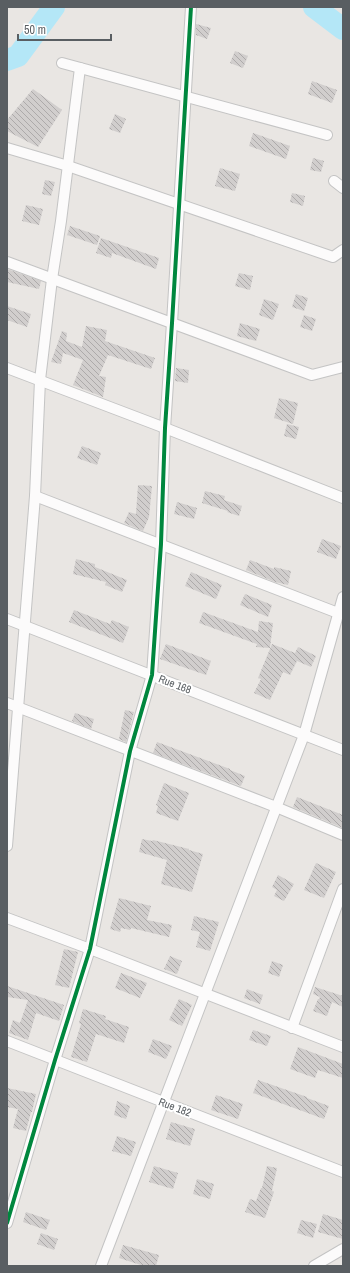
<svg xmlns="http://www.w3.org/2000/svg" width="350" height="1273" viewBox="0 0 350 1273" font-family="'Archivo Narrow',sans-serif">
<style>
.lines{fill:none;stroke-linecap:round;stroke-linejoin:round}
.river{stroke:#b4e7f7;stroke-width:22}
.building{fill:url(#building-back-hatch)}
.street-casing{stroke:#c4c4c4;stroke-width:12}
.street{stroke:#fcfbfb;stroke-width:10}
.cycleway-casing{stroke:#fff;stroke-width:6}
.cycleway{stroke:#00873e;stroke-width:4}
.labels{text-anchor:middle;stroke-width:4;stroke-linejoin:round;paint-order:stroke}
.street-label{font-size:11px;fill:#595e62;stroke:#fff}
</style>
<defs>
<pattern id="building-back-hatch" width="6" height="6" patternUnits="userSpaceOnUse"><rect width="6" height="6" fill="#d1cecd"/><path d="M-1 5l2 2M0 0l6 6M5-1l2 2" fill="none" stroke="#adaaaa"/></pattern>
</defs>
<rect width="100%" height="100%" fill="#e9e6e3"/>
<g class="lines">
<g class="river">
<path d="M314 7 343 29"/>
<path d="M7 60 18 56 54 7"/>
</g>
</g>
<g class="building">
<path d="M196 24 211 28 207 39 196 35Z"/>
<path d="M235 51 248 56 243 68 230 63Z"/>
<path d="M312 81 337 90 332 103 308 94Z"/>
<path d="M33 89 62 110 38 147 7 131V120Z"/>
<path d="M115 114 126 119 120 133 109 129Z"/>
<path d="M253 133 290 146 286 159 249 146Z"/>
<path d="M313 158 324 161 321 172 310 170Z"/>
<path d="M220 168 240 174 235 191 215 186Z"/>
<path d="M45 180 55 182 51 196 42 194Z"/>
<path d="M292 193 305 196 303 206 290 202Z"/>
<path d="M26 205 43 209 39 225 22 221Z"/>
<path d="M70 226 100 236 97 245 67 235Z"/>
<path d="M101 238 159 258 156 269 112 253 111 258 96 253Z"/>
<path d="M7 269 41 281 39 289 7 282Z"/>
<path d="M239 273 253 276 250 290 235 286Z"/>
<path d="M296 294 308 298 304 311 292 307Z"/>
<path d="M264 299 279 304 273 320 259 315Z"/>
<path d="M7 306 31 314 27 327 7 320Z"/>
<path d="M304 315 316 319 312 331 300 327Z"/>
<path d="M240 323 260 329 256 341 237 336Z"/>
<path d="M86 326 107 330 105 341 155 358 151 369 108 355 99 376 106 377 103 397 73 385 83 360 63 353 61 364 51 362 62 331 67 333 66 341 82 347Z"/>
<path d="M176 368 189 370 188 383 175 381Z"/>
<path d="M279 398 298 403 293 424 274 418Z"/>
<path d="M287 424 299 427 296 439 284 436Z"/>
<path d="M82 446 101 453 97 465 77 458Z"/>
<path d="M138 485 152 486 149 517 143 531 124 523 129 512 136 514Z"/>
<path d="M205 491 225 496 224 500 242 506 239 516 227 512 228 511 202 503Z"/>
<path d="M177 502 197 508 194 519 174 514Z"/>
<path d="M322 539 341 546 336 559 317 552Z"/>
<path d="M76 559 95 564V567L127 580 122 592 105 585 106 582 73 574Z"/>
<path d="M250 560 274 569V567L291 571 288 585 275 582 246 570Z"/>
<path d="M191 572 222 585 216 599 185 586Z"/>
<path d="M245 594 272 605 268 617 240 605Z"/>
<path d="M74 610 110 624 112 620 129 627 123 643 69 622Z"/>
<path d="M203 612 258 632 259 621 273 623 270 648 256 647 257 644 199 623Z"/>
<path d="M166 644 211 661 206 675 160 659Z"/>
<path d="M272 644 295 653 298 647 316 656 311 667 297 661 290 675 283 672 270 700 254 693 261 679 258 678Z"/>
<path d="M125 710 134 712 126 742 119 739Z"/>
<path d="M75 713 94 719 91 729 72 721Z"/>
<path d="M157 742 230 769V770L245 776 241 786 153 753Z"/>
<path d="M164 783 189 793 178 821 156 813 158 806 156 805Z"/>
<path d="M297 797 343 815V828L293 807Z"/>
<path d="M142 839 152 841 153 840 189 849V850L203 854 192 892 161 884 167 860 139 852Z"/>
<path d="M316 863 336 872 324 898 304 890Z"/>
<path d="M278 875 294 884 284 901 274 896 277 890 272 887Z"/>
<path d="M119 898 151 906 147 920 172 925 169 937 131 928 130 930 121 928 120 932 110 929Z"/>
<path d="M194 916 219 922 210 951 196 947 200 932 191 930Z"/>
<path d="M64 949 78 952 69 988 55 985Z"/>
<path d="M170 956 182 961 177 974 164 969Z"/>
<path d="M272 961 283 965 279 977 268 973Z"/>
<path d="M121 973 147 983 140 998 115 988Z"/>
<path d="M7 986 64 1005 59 1021 36 1013 28 1040 9 1033 13 1020 20 1023 28 1000 7 997Z"/>
<path d="M315 987 343 996V1007L332 1002 327 1016 313 1011 318 999H319L320 997 313 994Z"/>
<path d="M247 989 263 995 260 1004 244 998Z"/>
<path d="M179 999 192 1005 182 1026 169 1020Z"/>
<path d="M83 1009 106 1016 105 1019 129 1027 124 1043 96 1034 87 1062 71 1057 81 1024 79 1023Z"/>
<path d="M253 1030 271 1036 267 1046 249 1040Z"/>
<path d="M153 1039 172 1046 166 1059 148 1052Z"/>
<path d="M298 1047 343 1064V1078L318 1070 315 1078 290 1069Z"/>
<path d="M258 1080 307 1097V1098L329 1106 324 1119 253 1093Z"/>
<path d="M7 1088 36 1094 32 1112H31L26 1131 13 1128 18 1109 7 1107Z"/>
<path d="M216 1095 243 1104 238 1119 211 1110Z"/>
<path d="M117 1101 130 1106 126 1119 114 1115Z"/>
<path d="M171 1122 195 1129 190 1146 166 1139Z"/>
<path d="M117 1136 136 1142 131 1156 112 1151Z"/>
<path d="M154 1166 178 1173 173 1189 149 1182Z"/>
<path d="M267 1166 277 1168 272 1191 274 1192 265 1218 245 1212 250 1199 256 1201 261 1188H262Z"/>
<path d="M197 1179 214 1184 210 1199 193 1194Z"/>
<path d="M26 1212 50 1220 46 1230 23 1222Z"/>
<path d="M323 1214 343 1220V1239L318 1232Z"/>
<path d="M301 1220 317 1224 313 1238 297 1233Z"/>
<path d="M41 1233 58 1239 54 1250 37 1244Z"/>
<path d="M123 1245 159 1255 156 1266H144L119 1258Z"/>
</g>
<g class="lines">
<g class="street-casing">
<g id="street">
<path d="M62 63 327 135"/>
<path d="M7 148 68 166 333 257 343 250"/>
<path d="M334 181 343 188"/>
<path d="M7 262 312 375 343 367"/>
<path d="M7 368 165 428 343 498"/>
<path d="M35 496 338 613"/>
<path d="M7 619 343 750"/>
<path d="M7 703 276 807 343 835"/>
<path d="M7 846 35 496 40 380 52 279 61 221 80 68"/>
<path d="M7 918 90 949 343 1047"/>
<path d="M292 1028 343 889"/>
<path d="M7 1041 343 1172"/>
<path d="M7 1223 55 1060 90 949 130 751 152 675 161 544 165 428 172 323 191 7"/>
<path d="M101 1266 304 735 343 597"/>
<path d="M314 1266 343 1249"/>
</g>
</g>
<use href="#street" class="street"/>
<g class="cycleway-casing">
<path id="cycleway" d="M7 1223 55 1060 90 949 130 751 152 675 161 544 165 428 172 323 191 7"/>
</g>
<use href="#cycleway" class="cycleway"/>
</g>
<g class="labels">
<g class="street-label">
<text transform="translate(175 684) rotate(21)" y="4">Rue 168</text>
<text transform="translate(175 1107) rotate(21)" y="4">Rue 182</text>
</g>
</g>
<rect width="350" height="1273" fill="none" stroke="#595e62" stroke-width="16"/>
<path d="M18 34v6h93v-6" fill="none" stroke="#595e62" stroke-width="2"/>
<text x="24" y="34" font-size="12" fill="#595e62" stroke="#ffffff" stroke-width="3" paint-order="stroke">50 m</text>
</svg>
